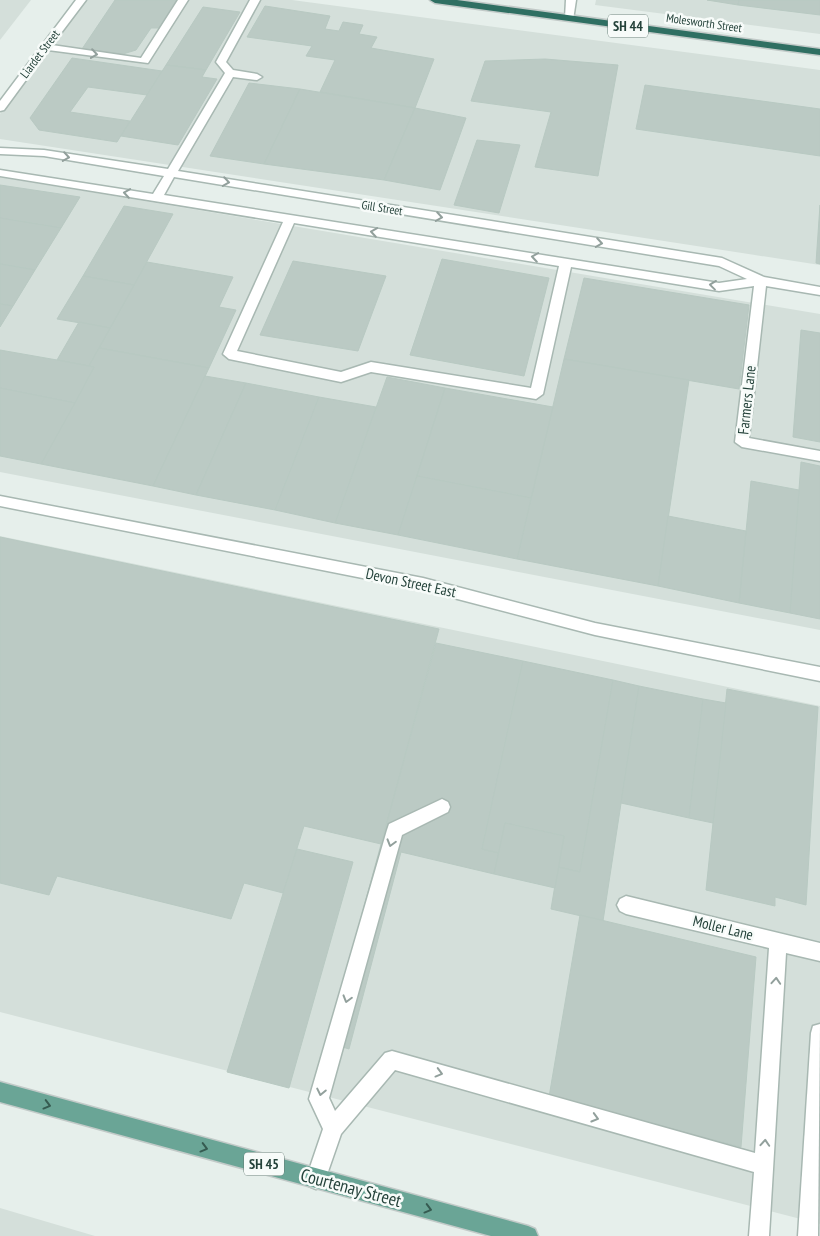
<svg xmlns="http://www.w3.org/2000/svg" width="820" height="1236" viewBox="0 0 820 1236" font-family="'PT Sans Narrow',sans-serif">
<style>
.built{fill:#d4dfda}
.building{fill:#bbcac4;stroke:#b8c9c2}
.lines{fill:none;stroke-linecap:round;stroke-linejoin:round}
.minor-casing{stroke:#a8b8b2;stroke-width:3}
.major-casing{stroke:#c2cac8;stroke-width:3}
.highway-casing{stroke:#c2cac8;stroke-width:3}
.minor{fill:#fff;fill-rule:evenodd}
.major{fill:#6aa596;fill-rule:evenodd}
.highway{fill:#2f6f62;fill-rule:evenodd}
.oneway{stroke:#92a09c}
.oneway2{stroke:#365b51}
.labels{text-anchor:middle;stroke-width:5;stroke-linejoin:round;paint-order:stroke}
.far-street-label{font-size:12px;fill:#24423a;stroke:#f7fbf9}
.shield{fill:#f7fbf9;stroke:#637a73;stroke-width:1}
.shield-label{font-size:14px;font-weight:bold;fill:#24423a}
.street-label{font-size:15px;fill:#24423a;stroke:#f7fbf9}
.near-street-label{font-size:18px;fill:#24423a;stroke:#f7fbf9}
</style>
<rect width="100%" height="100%" fill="#e6efeb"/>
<g class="built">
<path d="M0 0H31L0 40Z"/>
<path d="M82 0H292L820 70V265L0 139V114Z"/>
<path d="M596 0H820V34L595 5Z"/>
<path d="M0 177 820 314V630L0 472Z"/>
<path d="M0 536 820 706V1224L0 1012Z"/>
<path d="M0 1208 95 1236H0Z"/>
</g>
<g class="building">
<path d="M115 0H178L159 28H151L136 50 123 54 82 49Z"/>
<path d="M707 0H739L738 5Z"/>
<path d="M739 0H820V15L738 5Z"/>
<path d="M265 6 330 16 325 29 339 31 343 22 363 25 359 34 377 37 371 48 434 59 415 108 320 92 335 60 306 56 312 46 247 37Z"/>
<path d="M203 7 240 12 206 70 166 65Z"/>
<path d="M72 58 162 71 147 95 88 87 70 112 130 121 117 142 39 130 30 118Z"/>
<path d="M545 59 618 65 598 176 535 167 551 112 471 101 485 61Z"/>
<path d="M166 65 206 70 202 77 217 79 178 145 121 136Z"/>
<path d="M249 83 300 89 264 164 210 156Z"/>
<path d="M645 85 820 109V156L636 129Z"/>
<path d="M300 89 415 108 384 180 264 164Z"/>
<path d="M415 108 466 118 440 190 384 180Z"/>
<path d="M477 140 520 145 499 213 454 205Z"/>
<path d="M0 185 80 197 61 228 0 218Z"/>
<path d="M820 205V264L816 263Z"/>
<path d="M124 206 173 214 134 285 83 276Z"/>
<path d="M0 218 61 228 35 270 0 264Z"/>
<path d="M442 259 549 278 524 376 410 355Z"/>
<path d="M293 261 386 276 358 351 260 335Z"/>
<path d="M147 262 233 277 219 307 236 310 209 368 99 348Z"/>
<path d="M0 264 35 270 13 306 0 304Z"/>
<path d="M83 276 134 285 110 328 57 319Z"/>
<path d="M584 278 749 305 739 389 564 359Z"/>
<path d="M0 304 13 306 0 327Z"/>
<path d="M79 322 110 328 89 366 57 360Z"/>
<path d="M801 330 820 333V442L793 437Z"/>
<path d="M99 348 209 368 153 486 41 464 94 367 89 366Z"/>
<path d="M0 350 57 360 94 367 75 403 0 388Z"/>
<path d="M564 359 689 380 658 586 517 559Z"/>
<path d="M205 376 246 383 196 495 153 486Z"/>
<path d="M387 377 445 388 398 535 335 523Z"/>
<path d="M246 383 319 397 275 510 196 495Z"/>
<path d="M0 388 75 403 41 464 0 456Z"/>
<path d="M445 388 553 407 531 498 417 476Z"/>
<path d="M319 397 376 407 335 523 275 510Z"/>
<path d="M801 462 820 466V619L790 613Z"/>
<path d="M417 476 531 498 517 559 398 535Z"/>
<path d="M751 481 799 490 790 613 739 603Z"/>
<path d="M668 516 746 531 739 603 658 586Z"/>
<path d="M0 537 439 629 381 844 304 826 283 893 244 883 231 919 57 876 49 895 0 883Z"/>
<path d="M436 643 523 661 482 849 499 853 494 874 401 852 349 1049 327 1042Z"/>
<path d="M523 661 613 680 580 872 558 867 564 836 505 823 499 853 482 849Z"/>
<path d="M613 680 639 686 603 921 551 909 558 867 580 872Z"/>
<path d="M639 686 703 699 689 818 621 803Z"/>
<path d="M727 689 818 707 806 905 775 897V906L706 890Z"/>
<path d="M703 699 726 703 713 823 689 818Z"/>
<path d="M505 823 564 836 555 888 494 874Z"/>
<path d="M297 849 353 862 289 1088 227 1072Z"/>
<path d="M580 915 756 957 741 1147 549 1097Z"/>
</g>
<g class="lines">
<g class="minor-casing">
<g id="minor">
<path d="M76 0H86L52 45 141 58 178 0H188L148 63 48 50 4 110 0 111V101Z"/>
<path d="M250 0H260L226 62 233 70 257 74 262 77 257 80 233 77 178 171 722 258 764 277 820 287V295L766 286 749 438 820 451V461L742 447 735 442 754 286 719 291 571 267 543 394 536 399 371 372 341 382 229 359 223 354 283 222 0 176V170L153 194 164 176 44 156 0 154V148L44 150 168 169 225 73 216 62ZM174 177 719 266 747 279 719 283 164 195ZM294 223 559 266 531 388 371 362 341 372 237 351Z"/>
<path d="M566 0H576L573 20 565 18Z"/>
<path d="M0 496 423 578 595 623 820 667V681L595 635 423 590 0 506Z"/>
<path d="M442 799 448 802 450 807 448 812 402 835 329 1098 335 1111 385 1053 392 1051 755 1153 769 948 626 914 620 911 617 905 620 899 626 896 820 943V961L786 953 769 1236H749L754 1172 395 1070 341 1134 323 1186 316 1189 309 1186 306 1179 323 1129 309 1099 387 830 389 824Z"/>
<path d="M820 1024 818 1236H798L811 1033 813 1026Z"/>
</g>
</g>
<g class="major-casing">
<path id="major" d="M0 1082 528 1226 535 1229 538 1236H491L0 1102Z"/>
</g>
<g class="highway-casing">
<path id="highway" d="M430 0H457L820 49V55L435 3Z"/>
</g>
<use href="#minor" class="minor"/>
<use href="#major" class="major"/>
<use href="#highway" class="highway"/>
</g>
<defs><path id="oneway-chevron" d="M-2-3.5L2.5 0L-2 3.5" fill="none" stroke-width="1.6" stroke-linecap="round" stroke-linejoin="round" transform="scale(1.25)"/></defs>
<g class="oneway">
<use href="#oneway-chevron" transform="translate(94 54) rotate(8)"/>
<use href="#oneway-chevron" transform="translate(66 157) rotate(9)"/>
<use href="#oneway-chevron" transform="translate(226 182) rotate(9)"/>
<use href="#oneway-chevron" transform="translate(127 193) rotate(-171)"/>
<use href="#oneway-chevron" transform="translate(439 217) rotate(9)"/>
<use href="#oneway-chevron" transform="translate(374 232) rotate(-171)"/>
<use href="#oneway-chevron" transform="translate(599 243) rotate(9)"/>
<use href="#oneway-chevron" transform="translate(535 257) rotate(-171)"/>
<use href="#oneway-chevron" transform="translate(713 285) rotate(-173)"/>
<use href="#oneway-chevron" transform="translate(391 843) rotate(106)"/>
<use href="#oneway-chevron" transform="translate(776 981) rotate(-86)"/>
<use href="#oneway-chevron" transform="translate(347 999) rotate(106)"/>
<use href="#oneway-chevron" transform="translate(439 1073) rotate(15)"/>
<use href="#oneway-chevron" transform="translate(321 1092) rotate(102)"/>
<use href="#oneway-chevron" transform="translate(595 1118) rotate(16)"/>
<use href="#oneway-chevron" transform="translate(765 1143) rotate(-86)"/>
</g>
<g class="oneway2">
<use href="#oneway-chevron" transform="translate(47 1105) rotate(15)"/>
<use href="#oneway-chevron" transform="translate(204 1148) rotate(15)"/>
<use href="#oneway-chevron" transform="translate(428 1209) rotate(15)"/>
</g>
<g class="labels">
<g class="far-street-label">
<text transform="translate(704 23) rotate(8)" y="4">Molesworth Street</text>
<text transform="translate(40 54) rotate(-53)" y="4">Liardet Street</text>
<text transform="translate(382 208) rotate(9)" y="4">Gill Street</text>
</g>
<g class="shield">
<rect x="608" y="14.5" width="40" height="23" rx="4"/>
<rect x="244" y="1152.5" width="40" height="23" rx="4"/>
</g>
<g class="shield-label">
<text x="628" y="31">SH 44</text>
<text x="264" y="1169">SH 45</text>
</g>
<g class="street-label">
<text transform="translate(747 400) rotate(-84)" y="5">Farmers Lane</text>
<text transform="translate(411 583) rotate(12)" y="5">Devon Street East</text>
<text transform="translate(723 928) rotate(14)" y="5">Moller Lane</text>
</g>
<g class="near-street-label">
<text transform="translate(351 1188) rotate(15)" y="6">Courtenay Street</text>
</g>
</g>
</svg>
